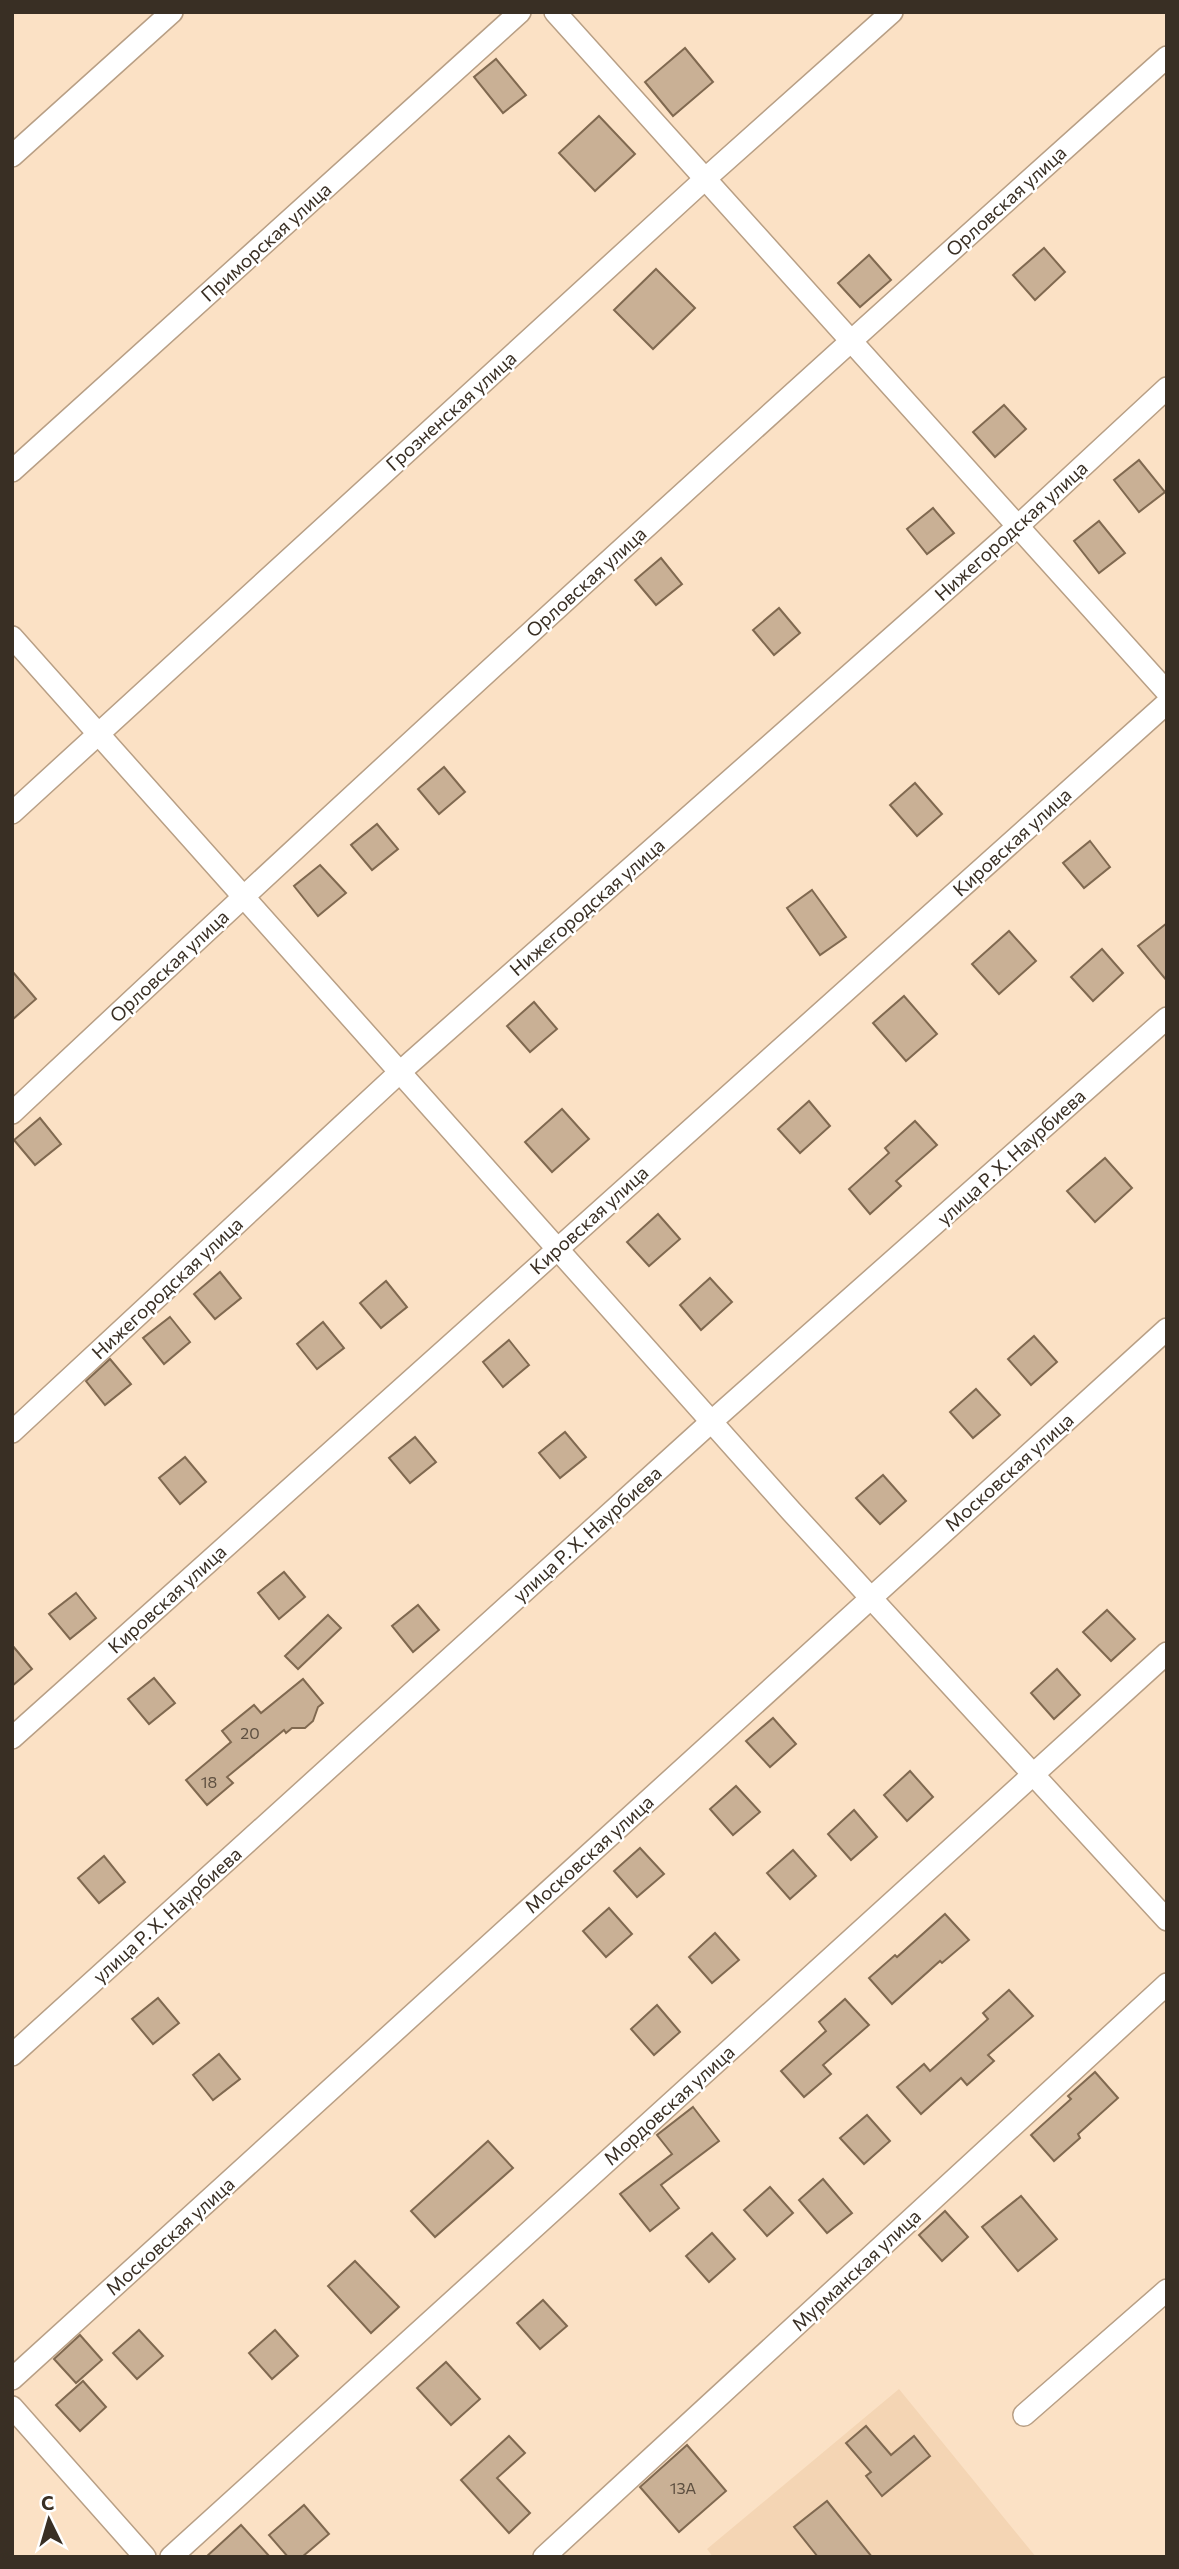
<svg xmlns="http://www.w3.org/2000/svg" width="1179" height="2569" viewBox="0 0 1179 2569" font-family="Commissioner,sans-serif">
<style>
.built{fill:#f4d5b4}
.building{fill:#c9b095;stroke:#806950;stroke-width:2}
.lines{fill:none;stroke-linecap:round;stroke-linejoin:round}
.street-casing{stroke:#b89f85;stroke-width:24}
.street{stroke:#fff;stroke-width:21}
.labels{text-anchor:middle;stroke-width:5;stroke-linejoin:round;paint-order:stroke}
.number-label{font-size:16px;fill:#5d4f40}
.street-label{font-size:19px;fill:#392f24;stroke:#fff}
</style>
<rect width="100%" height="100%" fill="#fbe1c5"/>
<path class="built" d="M899 2389 1036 2557H713L707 2549Z"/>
<g class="building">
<path d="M685 48 713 82 673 116 645 82Z"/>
<path d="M496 59 526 95 503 113 474 77Z"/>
<path d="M599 116 635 154 595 191 559 153Z"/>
<path d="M1044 248 1065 272 1035 300 1013 275Z"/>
<path d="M869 255 891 280 860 307 838 283Z"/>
<path d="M656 269 695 308 653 349 614 310Z"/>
<path d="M1004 405 1026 429 995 457 973 432Z"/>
<path d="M1139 460 1165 492 1139 512 1114 480Z"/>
<path d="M933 508 954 533 927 554 907 529Z"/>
<path d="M1099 521 1125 553 1099 573 1074 541Z"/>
<path d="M661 558 682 584 656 605 635 580Z"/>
<path d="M779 608 800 633 774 655 753 630Z"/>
<path d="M444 767 465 792 439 814 418 789Z"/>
<path d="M915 783 942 814 917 836 890 805Z"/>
<path d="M377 824 398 849 372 870 351 845Z"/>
<path d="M1090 841 1110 867 1084 888 1063 863Z"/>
<path d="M320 865 346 893 318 916 294 886Z"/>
<path d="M812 890 846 937 820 955 787 908Z"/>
<path d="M1167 923V981L1138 946Z"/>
<path d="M1009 931 1036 961 999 994 972 964Z"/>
<path d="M1102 949 1123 973 1093 1001 1071 977Z"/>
<path d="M12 971 36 999 12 1020Z"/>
<path d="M904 996 937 1034 906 1061 873 1023Z"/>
<path d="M534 1002 557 1029 530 1052 507 1026Z"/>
<path d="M809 1101 830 1126 800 1153 778 1129Z"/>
<path d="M562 1109 589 1139 552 1172 525 1142Z"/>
<path d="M40 1118 61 1144 35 1165 14 1140Z"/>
<path d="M915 1121 937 1145 896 1181 901 1186 870 1214 849 1189 889 1153 885 1148Z"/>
<path d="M1105 1158 1132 1188 1095 1222 1067 1191Z"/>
<path d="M658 1214 680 1239 649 1266 627 1242Z"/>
<path d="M220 1272 241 1298 215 1319 194 1294Z"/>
<path d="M710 1278 732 1302 701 1330 680 1305Z"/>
<path d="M386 1281 407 1307 381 1328 360 1303Z"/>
<path d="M170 1317 190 1342 164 1364 143 1338Z"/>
<path d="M323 1322 344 1348 317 1369 297 1344Z"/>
<path d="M1034 1336 1057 1362 1031 1385 1008 1359Z"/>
<path d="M509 1340 529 1365 503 1387 483 1362Z"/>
<path d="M110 1359 131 1384 105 1405 86 1381Z"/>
<path d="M976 1389 1000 1415 973 1438 950 1412Z"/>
<path d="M565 1432 586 1457 560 1478 539 1453Z"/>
<path d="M415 1437 436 1462 410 1483 389 1458Z"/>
<path d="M185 1457 206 1482 180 1504 159 1478Z"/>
<path d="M883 1475 906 1501 880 1524 856 1498Z"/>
<path d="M284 1572 305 1597 279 1619 258 1593Z"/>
<path d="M76 1593 96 1618 70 1639 49 1614Z"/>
<path d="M418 1605 439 1630 413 1652 392 1626Z"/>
<path d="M1107 1610 1135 1639 1111 1661 1083 1632Z"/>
<path d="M328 1615 341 1628 298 1669 285 1656Z"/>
<path d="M12 1645 32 1669 12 1686Z"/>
<path d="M1057 1669 1080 1695 1054 1719 1031 1693Z"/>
<path d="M154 1678 175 1703 149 1724 128 1699Z"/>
<path d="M303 1679 323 1703 318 1707 313 1721 305 1728H292L286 1733 284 1730 227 1777 233 1783 207 1805 186 1780 231 1742 222 1731 254 1705 261 1713Z"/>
<path d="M773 1718 796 1744 770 1767 746 1741Z"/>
<path d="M910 1771 933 1797 907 1821 884 1795Z"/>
<path d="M736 1786 760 1812 733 1835 710 1809Z"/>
<path d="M854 1810 877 1837 851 1860 828 1834Z"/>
<path d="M640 1848 664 1874 637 1897 614 1871Z"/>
<path d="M793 1850 816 1876 790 1899 767 1873Z"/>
<path d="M104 1856 125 1882 99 1903 78 1878Z"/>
<path d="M609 1908 632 1934 606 1957 583 1931Z"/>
<path d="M945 1914 969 1940 942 1963 940 1961 892 2004 869 1978 895 1955 897 1957Z"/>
<path d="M715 1933 739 1960 712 1983 689 1957Z"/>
<path d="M1009 1990 1033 2016 988 2055 994 2061 967 2085 961 2078 921 2114 897 2087 924 2064 930 2071 988 2019 983 2013Z"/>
<path d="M158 1998 179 2023 153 2044 132 2019Z"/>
<path d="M845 1999 869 2025 823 2065 831 2074 804 2097 781 2071 826 2031 819 2022Z"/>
<path d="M657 2005 680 2032 654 2055 631 2029Z"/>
<path d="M219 2054 240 2079 213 2100 193 2075Z"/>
<path d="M1095 2072 1118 2098 1078 2134 1080 2138 1054 2161 1031 2135 1071 2099 1068 2096Z"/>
<path d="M693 2107 719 2141 661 2185 679 2208 650 2231 620 2194 672 2154 657 2135Z"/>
<path d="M867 2115 890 2141 864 2164 840 2138Z"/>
<path d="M488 2141 513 2168 435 2237 411 2211Z"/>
<path d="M823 2179 852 2213 827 2233 799 2200Z"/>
<path d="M770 2187 793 2213 767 2236 744 2210Z"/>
<path d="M1021 2196 1057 2239 1018 2271 982 2227Z"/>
<path d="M945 2211 968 2237 942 2261 919 2235Z"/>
<path d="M712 2233 735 2259 709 2282 686 2256Z"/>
<path d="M355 2261 399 2307 371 2333 328 2286Z"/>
<path d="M543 2300 567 2326 540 2349 517 2323Z"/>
<path d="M139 2330 163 2356 137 2379 113 2353Z"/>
<path d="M275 2330 298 2356 272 2379 249 2353Z"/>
<path d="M80 2335 102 2360 76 2383 54 2359Z"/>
<path d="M446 2362 480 2399 451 2425 417 2388Z"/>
<path d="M83 2381 106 2407 80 2431 56 2405Z"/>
<path d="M866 2426 891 2455 914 2436 930 2456 882 2496 866 2476 871 2472 846 2443Z"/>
<path d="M509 2436 525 2453 497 2478 530 2513 509 2533 461 2480Z"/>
<path d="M687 2445 726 2491 679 2532 640 2487Z"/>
<path d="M827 2501 872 2557H818L794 2527Z"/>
<path d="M304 2505 329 2534 302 2557H288L269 2535Z"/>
<path d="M241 2525 270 2557H206Z"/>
</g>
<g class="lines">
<g class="street-casing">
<g id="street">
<path d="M555 12 1167 692"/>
<path d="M12 156 172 12"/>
<path d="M12 471 520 12"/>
<path d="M12 637 791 1511 1167 1920"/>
<path d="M12 813 705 179 892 12"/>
<path d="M12 1113C392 756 778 405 1167 57"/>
<path d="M12 1432 400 1072 1018 526 1167 388"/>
<path d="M12 1738 1167 703"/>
<path d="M12 2055 711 1422 1167 1018"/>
<path d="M12 2379 1167 1329"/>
<path d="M12 2407 145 2557"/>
<path d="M1024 2415 1167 2290"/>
<path d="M171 2557 1167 1653"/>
<path d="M544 2557 1167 1984"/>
</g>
</g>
<use href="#street" class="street"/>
</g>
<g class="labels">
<g class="number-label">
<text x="250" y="1739">20</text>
<text x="209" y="1788">18</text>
<text x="683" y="2494">13А</text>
</g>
<g class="street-label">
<text transform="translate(1006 201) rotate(-42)" y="7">Орловская улица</text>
<text transform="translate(266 242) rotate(-42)" y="7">Приморская улица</text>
<text transform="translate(451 411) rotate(-42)" y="7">Грозненская улица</text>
<text transform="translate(1011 531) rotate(-42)" y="7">Нижегородская улица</text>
<text transform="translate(586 582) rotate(-42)" y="7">Орловская улица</text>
<text transform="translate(1012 842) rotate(-42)" y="7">Кировская улица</text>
<text transform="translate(587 907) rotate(-41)" y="7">Нижегородская улица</text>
<text transform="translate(169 966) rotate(-43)" y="7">Орловская улица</text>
<text transform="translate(1011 1157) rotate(-42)" y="7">улица Р. Х. Наурбиева</text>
<text transform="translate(589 1220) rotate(-42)" y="7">Кировская улица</text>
<text transform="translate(167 1288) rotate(-43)" y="7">Нижегородская улица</text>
<text transform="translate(1009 1472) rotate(-42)" y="7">Московская улица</text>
<text transform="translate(587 1534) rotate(-42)" y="7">улица Р. Х. Наурбиева</text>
<text transform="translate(167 1599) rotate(-42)" y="7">Кировская улица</text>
<text transform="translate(589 1854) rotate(-42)" y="7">Московская улица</text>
<text transform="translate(167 1915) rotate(-42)" y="7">улица Р. Х. Наурбиева</text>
<text transform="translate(669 2105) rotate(-42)" y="7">Мордовская улица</text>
<text transform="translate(170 2236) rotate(-42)" y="7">Московская улица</text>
<text transform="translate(856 2270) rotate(-43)" y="7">Мурманская улица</text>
</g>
</g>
<rect width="1179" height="2569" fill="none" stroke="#392f24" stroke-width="28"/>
<g transform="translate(49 2520) rotate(355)" stroke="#ffffff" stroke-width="5" paint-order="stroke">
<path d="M0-5L12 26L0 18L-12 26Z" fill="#392f24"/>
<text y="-10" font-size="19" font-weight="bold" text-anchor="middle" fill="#392f24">С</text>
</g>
</svg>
